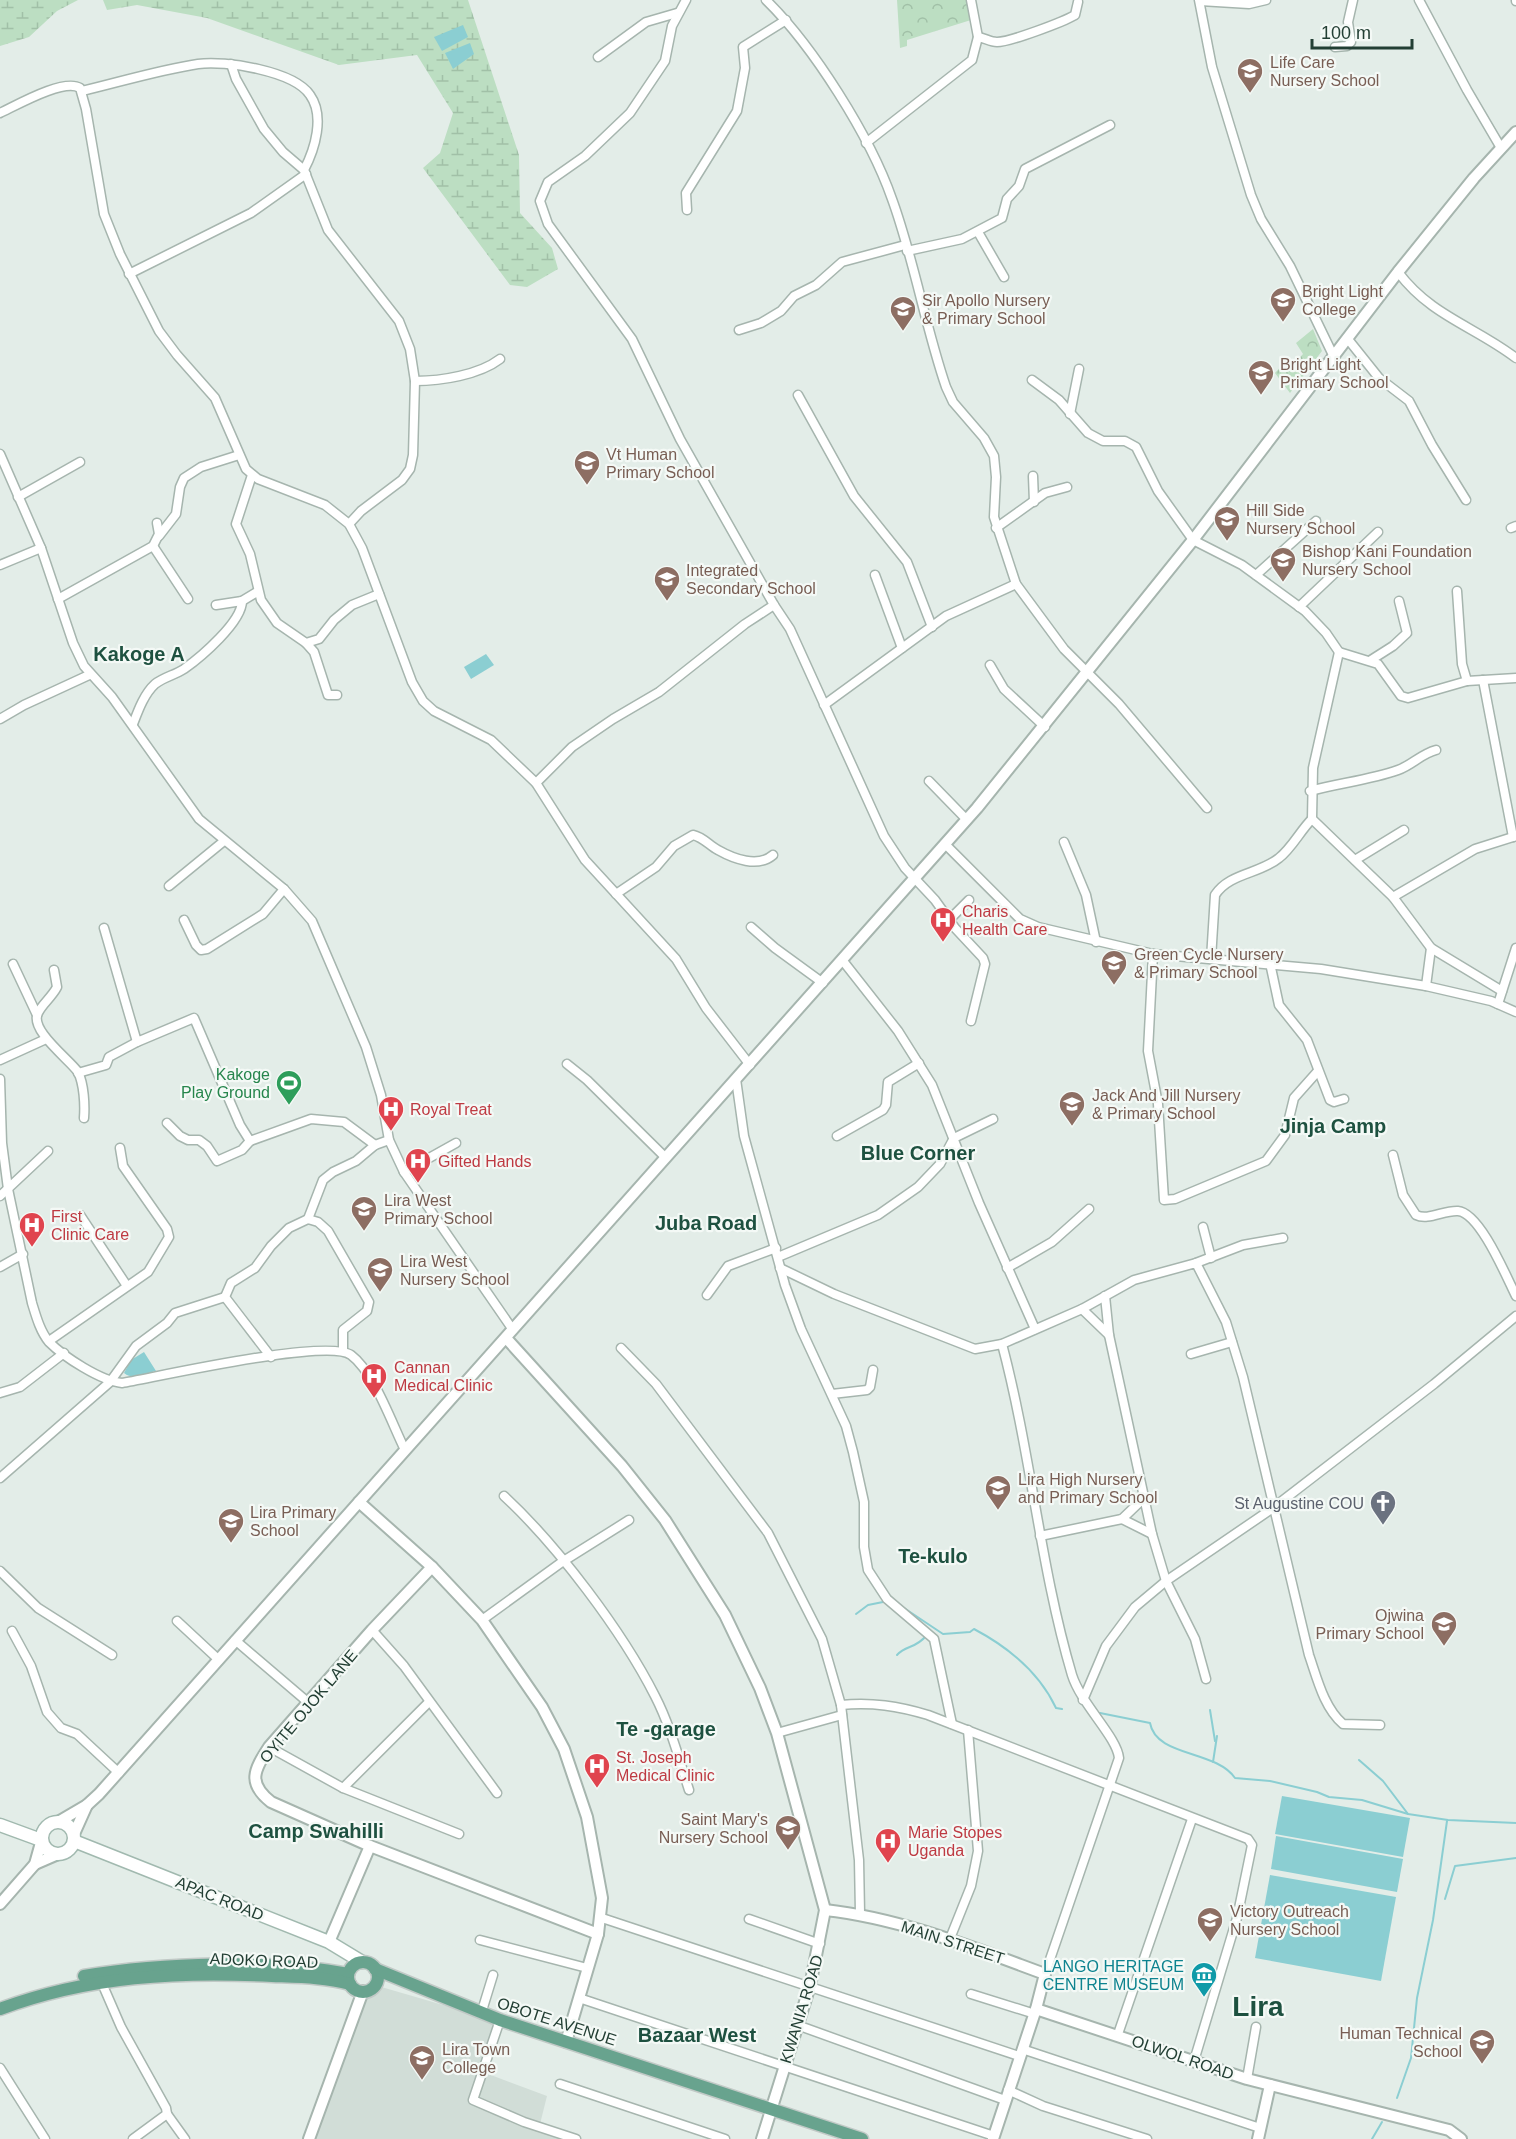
<svg xmlns="http://www.w3.org/2000/svg" width="1516" height="2139" viewBox="0 0 1516 2139" font-family="Arial,sans-serif">
<style>
.built{fill:#d1ddd7}
.forest{fill:url(#forest-crowns)}
.wetland{fill:url(#wetland-marsh)}
.water{fill:#8bced2}
.lines{fill:none;stroke-linecap:round;stroke-linejoin:round}
.stream{stroke:#8bced2;stroke-width:2}
.minor-casing{stroke:#a6b5ae;stroke-width:11}
.tertiary-casing{stroke:#a6b5ae;stroke-width:14}
.secondary-casing{stroke:#a1b9af;stroke-width:15}
.primary-casing{stroke:#c1c9c6;stroke-width:15}
.minor{stroke:#fff;stroke-width:8}
.tertiary{stroke:#fff;stroke-width:10}
.secondary{stroke:#fff;stroke-width:12}
.primary{stroke:#68a38e;stroke-width:12}
.labels{text-anchor:middle;stroke-width:4.5;stroke-linejoin:round;paint-order:stroke}
.education-label{font-size:16px;fill:#785e54;stroke:#f4f9f6;text-anchor:start}
.health-label{font-size:16px;fill:#be3a42;stroke:#f4f9f6;text-anchor:start}
.leisure-label{font-size:16px;fill:#27864d;stroke:#f4f9f6;text-anchor:end}
.worship-label{font-size:16px;fill:#5b616d;stroke:#f4f9f6;text-anchor:end}
.street-label{font-size:16px;fill:#233f34;stroke:#f4f9f6}
.culture-label{font-size:16px;fill:#0d838f;stroke:#f4f9f6;text-anchor:end}
.quarter-label{font-size:20px;font-weight:bold;fill:#1e5140;stroke:#f4f9f6}
.town-label{font-size:28px;font-weight:bold;fill:#1e5140;stroke:#f4f9f6}
</style>
<defs>
<pattern id="forest-crowns" width="20" height="18" patternUnits="userSpaceOnUse" patternTransform="scale(1.5)"><rect width="20" height="18" fill="#bcdec2"/><path d="M2 6a3 3 0 1 1 6 0M12 15a3 3 0 1 1 6 0" fill="none" stroke="#a1c0a7"/></pattern>
<pattern id="wetland-marsh" width="20" height="14" patternUnits="userSpaceOnUse" patternTransform="scale(1.5)"><rect width="20" height="14" fill="#bcdec2"/><path d="M1 5h8M5 5V1M11 12h8M15 12V8" fill="none" stroke="#a1c0a7"/></pattern>
</defs>
<rect width="100%" height="100%" fill="#e3ede8"/>
<path class="built" d="M378 1986 498 2021 483 2072 547 2096 539 2128 569 2139H312L368 1989Z"/>
<g class="forest">
<path d="M897 0H972L971 20 907 40V46L900 48Z"/>
<path d="M1313 329 1322 351 1290 393 1275 373 1287 360 1293 365 1303 354 1296 343Z"/>
</g>
<g class="wetland">
<path d="M0 0H78L57 11 29 37 0 46Z"/>
<path d="M103 0H468L519 155 520 213 552 248 558 269 527 287 510 285 423 168 440 153 453 113 417 55 339 65 207 18 137 5 107 10Z"/>
</g>
<g class="water">
<path d="M463 25 468 37 442 51 434 37Z"/>
<path d="M470 43 474 54 453 69 445 53Z"/>
<path d="M486 654 494 665 471 679 464 667Z"/>
<path d="M144 1352 156 1371C146 1373 134 1381 124 1373L131 1360Z"/>
<path d="M1282 1796 1410 1818 1403 1857 1275 1834Z"/>
<path d="M1276 1836 1403 1859 1397 1892 1271 1869Z"/>
<path d="M1270 1875 1396 1897 1381 1981 1255 1958Z"/>
</g>
<g class="lines">
<g class="stream">
<path d="M904 1608 943 1634 970 1632 974 1629C1008 1647 1039 1672 1056 1708L1062 1709"/>
<path d="M856 1614 868 1605 883 1602"/>
<path d="M897 1655C906 1645 915 1649 926 1636"/>
<path d="M1210 1710 1215 1741"/>
<path d="M1100 1713 1150 1723C1156 1757 1216 1750 1235 1778L1270 1781 1317 1792 1329 1797 1362 1800 1408 1814 1448 1820 1516 1823"/>
<path d="M1359 1760 1383 1781 1408 1814"/>
<path d="M1213 1762 1217 1736"/>
<path d="M1445 1899 1455 1866 1516 1858"/>
<path d="M1397 2098 1411 2058 1417 1998 1433 1920 1447 1821"/>
<path d="M1372 2139 1382 2122"/>
</g>
<g class="minor-casing">
<g id="minor">
<path d="M686 0 672 26 665 61 630 113 585 156 548 182 540 201 548 224 632 339 680 439 774 605 790 629 884 836 905 868 935 900 955 928 983 958 985 964 971 1021"/>
<path d="M766 0C813 46 870 136 892 199 914 259 925 326 946 387L953 402 984 438 994 456 996 477 994 517 1016 584 1064 649 1119 704 1207 808"/>
<path d="M1199 0 1212 67 1251 195 1261 219 1290 266 1333 355"/>
<path d="M1419 0 1467 90 1501 148"/>
<path d="M1516 0V1"/>
<path d="M1200 1 1249 4 1266 0"/>
<path d="M978 37C985 38 990 42 997 42 1010 42 1063 22 1075 15L1078 2"/>
<path d="M1335 47 1347 46 1351 42 1348 22 1353 0"/>
<path d="M598 57 646 22 677 13"/>
<path d="M231 64 236 79 264 129 283 152 304 170 328 230 399 321 410 349 415 381 413 455 410 469 402 480 361 511 349 524"/>
<path d="M82 91C120 82 159 70 198 64 225 60 294 71 310 95 325 116 315 149 304 170"/>
<path d="M0 113C17 105 64 78 80 88L86 109 104 214 120 254 159 331 177 355 215 398 246 469 258 479 325 505 349 524 362 548 412 682 423 701 434 711 491 740 536 783 585 860 676 959 706 1008 750 1065"/>
<path d="M866 143 972 60 978 37 971 0"/>
<path d="M687 210 686 193 737 111 745 68 743 47 786 20"/>
<path d="M978 232 1004 277"/>
<path d="M907 251 962 239 1002 218 1007 199 1019 186 1025 169 1110 125"/>
<path d="M1398 272C1431 316 1474 326 1516 358"/>
<path d="M129 274 251 213 306 174"/>
<path d="M739 330 761 323 781 311 794 296 816 285 842 262 905 245"/>
<path d="M1347 338 1379 378 1409 401 1432 445 1466 500"/>
<path d="M1032 380 1059 400 1088 433 1103 441H1125L1136 447 1158 491 1193 540 1242 565 1305 611 1326 633 1339 652 1378 664 1401 696 1408 698 1467 681 1516 678"/>
<path d="M415 381C441 381 479 375 500 359"/>
<path d="M798 395 854 496 907 562 932 627"/>
<path d="M1070 414 1079 369"/>
<path d="M0 454 41 548 73 643 84 666 112 697 199 819 284 889 312 921 366 1047 381 1095 389 1140 404 1172 513 1330"/>
<path d="M252 475 236 524 250 554 261 600 277 623 306 643 319 639 334 620 352 605 379 594"/>
<path d="M1033 476 1034 502"/>
<path d="M18 497 80 462"/>
<path d="M996 528 1045 493 1067 487"/>
<path d="M1511 528 1516 526"/>
<path d="M159 536 176 514 180 487 184 478 201 467 239 455"/>
<path d="M153 546 188 599"/>
<path d="M0 565 41 548"/>
<path d="M875 575 902 648"/>
<path d="M1256 575 1316 521"/>
<path d="M1457 591 1462 664 1467 681"/>
<path d="M58 599 153 546 159 534 157 523"/>
<path d="M216 605 242 601 257 592"/>
<path d="M1299 607 1378 532"/>
<path d="M306 643 314 652 328 695H337"/>
<path d="M1339 652 1313 768 1312 819 1393 897 1431 948 1502 991"/>
<path d="M1371 660 1393 646 1407 633 1399 601"/>
<path d="M990 665 1004 689 1045 727"/>
<path d="M1483 680 1513 837"/>
<path d="M824 705 946 616 1016 584"/>
<path d="M0 719 24 705 89 675"/>
<path d="M133 724C138 711 144 694 155 684 164 677 175 675 184 669 201 657 242 622 242 601"/>
<path d="M929 781 967 820"/>
<path d="M536 783 572 747 613 719 659 692 745 624 774 605"/>
<path d="M1310 791C1339 783 1370 780 1398 770 1412 765 1421 754 1436 750"/>
<path d="M1064 842 1086 895 1096 942"/>
<path d="M945 844 1020 919 1038 927 1153 954 1321 969 1426 986 1491 1001 1516 1012"/>
<path d="M1355 860 1404 830"/>
<path d="M169 886 224 841"/>
<path d="M616 894 656 867 674 846 693 835C703 837 710 846 718 850 734 859 758 868 773 855"/>
<path d="M1393 897 1475 849 1516 836"/>
<path d="M184 920 196 945 201 950 207 949 263 914 284 889"/>
<path d="M948 921 969 900"/>
<path d="M751 927 775 948 823 983"/>
<path d="M104 928 137 1042 194 1018 240 1125 250 1141 311 1119 344 1122 375 1145"/>
<path d="M1153 954 1148 1051 1158 1104 1164 1200 1175 1199 1266 1161 1285 1135 1294 1098 1318 1071"/>
<path d="M1211 959 1215 895C1229 873 1260 874 1279 858 1292 848 1300 831 1312 819"/>
<path d="M843 961 898 1031 932 1085 979 1203 1035 1329"/>
<path d="M1270 963 1279 1005 1307 1040 1330 1100 1334 1102 1344 1099"/>
<path d="M13 964 37 1015"/>
<path d="M54 970 57 987C52 997 42 1004 38 1013 29 1030 70 1060 78 1072 84 1084 85 1105 84 1118"/>
<path d="M1426 986 1431 948"/>
<path d="M1498 1004 1516 948"/>
<path d="M0 1060 46 1039"/>
<path d="M567 1064 587 1080 666 1158"/>
<path d="M78 1073 106 1065 109 1057 137 1042"/>
<path d="M0 1079 2 1143 8 1189 32 1303C36 1316 40 1331 49 1342 64 1357 101 1381 122 1383 157 1377 327 1338 351 1355 374 1372 392 1424 405 1450"/>
<path d="M736 1079 744 1136 785 1285 801 1329 846 1426 853 1452 864 1502V1547L868 1570 887 1599 934 1639 952 1724"/>
<path d="M167 1123 180 1136 188 1140H199L207 1146 217 1161 242 1150 250 1141"/>
<path d="M837 1136 883 1110 886 1105 888 1082 919 1063"/>
<path d="M1393 1155 1403 1195 1416 1215C1428 1221 1444 1210 1458 1211 1480 1213 1506 1276 1516 1296"/>
<path d="M404 1172 456 1143"/>
<path d="M0 1196 48 1151"/>
<path d="M80 1215 127 1286"/>
<path d="M308 1219 323 1180 333 1172 356 1161 375 1145 389 1140"/>
<path d="M1203 1227 1211 1258"/>
<path d="M778 1257 878 1215 918 1187 940 1164 954 1138 993 1119"/>
<path d="M1196 1263 1243 1245 1283 1238"/>
<path d="M0 1267 23 1254"/>
<path d="M780 1268 834 1294 975 1349 1002 1344 1082 1309 1134 1280 1196 1263 1226 1322 1243 1377 1309 1655C1317 1678 1324 1708 1343 1724L1380 1725"/>
<path d="M1007 1268 1052 1242 1089 1209"/>
<path d="M707 1295 728 1266 776 1248"/>
<path d="M1105 1296 1109 1335 1152 1534 1166 1581 1195 1639 1206 1679"/>
<path d="M1082 1309 1109 1335"/>
<path d="M49 1341 148 1272 169 1237 167 1229 123 1166 120 1148"/>
<path d="M1002 1344C1031 1453 1040 1567 1072 1675 1081 1704 1117 1737 1119 1758L1045 1974"/>
<path d="M621 1348 656 1384 768 1533 822 1639 841 1705 859 1860 860 1913"/>
<path d="M1191 1354 1232 1342"/>
<path d="M271 1357 225 1297 231 1283 255 1268 271 1246 289 1228 308 1219 318 1222 328 1231 369 1302 367 1311 343 1330V1351"/>
<path d="M0 1393 20 1387 64 1353"/>
<path d="M832 1394 867 1390 870 1387 873 1370"/>
<path d="M0 1478 110 1382 136 1346 167 1323 175 1313 225 1297"/>
<path d="M504 1496C557 1545 622 1631 655 1696 670 1725 679 1759 689 1790"/>
<path d="M1122 1519 1152 1534"/>
<path d="M1040 1536 1122 1519 1145 1497"/>
<path d="M0 1571 38 1608 112 1655"/>
<path d="M482 1620 562 1562 629 1520"/>
<path d="M177 1621 219 1660"/>
<path d="M372 1630 404 1666 497 1793"/>
<path d="M12 1631 31 1666 47 1712 61 1728 77 1734 119 1773"/>
<path d="M235 1640 310 1704"/>
<path d="M1083 1700 1106 1646 1135 1607 1166 1581 1273 1508 1434 1384 1516 1316"/>
<path d="M841 1705C872 1702 898 1706 928 1715L1248 1839 1252 1845 1237 1918 1194 2061"/>
<path d="M777 1733 842 1715"/>
<path d="M269 1747 343 1788 459 1834"/>
<path d="M343 1788 429 1702"/>
<path d="M602 1918 1019 2056"/>
<path d="M749 1919 820 1944"/>
<path d="M480 1940 587 1968"/>
<path d="M949 1941 971 1886 978 1851 968 1730"/>
<path d="M101 1981 121 2027 166 2108 167 2114 133 2139"/>
<path d="M971 1994 1035 2014"/>
<path d="M579 1998 994 2136"/>
<path d="M481 2014 493 1975"/>
<path d="M500 2020 473 2100 524 2122 576 2139"/>
<path d="M797 2025 1005 2100"/>
<path d="M1118 2034 1192 1819"/>
<path d="M1022 2049 1260 2128"/>
<path d="M0 2068 45 2139"/>
<path d="M1247 2079 1256 2027"/>
<path d="M560 2084 725 2139"/>
<path d="M1008 2090 1043 2106 1147 2139"/>
<path d="M167 2114 185 2139"/>
</g>
</g>
<g class="tertiary-casing">
<g id="tertiary">
<path d="M506 1338 622 1466 665 1520 725 1615 760 1688 777 1733 825 1910 810 1986 762 2139"/>
<path d="M359 1502 432 1567 482 1620 542 1707 564 1749 587 1817 602 1898 598 1934 566 2042"/>
<path d="M432 1567 372 1630 269 1747C254 1770 247 1783 271 1802L370 1846 598 1934"/>
<path d="M58 1822 87 1805 99 1794 977 808 1193 540 1398 272 1474 178 1516 132"/>
<path d="M74 1834 87 1805"/>
<path d="M35 1864 58 1854"/>
<path d="M0 1904 35 1864 42 1839"/>
<path d="M825 1910C900 1918 974 1948 1045 1974L1036 2009"/>
<path d="M329 1942 370 1846"/>
<path d="M309 2139 363 1991"/>
<path d="M993 2139 1036 2009 1247 2079 1449 2130 1461 2139"/>
<path d="M1258 2139 1270 2085"/>
</g>
</g>
<g class="secondary-casing">
<g id="secondary">
<circle cx="58" cy="1838" r="16"/>
<path d="M0 1825 41 1840"/>
<path d="M74 1841 329 1942 362 1962"/>
</g>
</g>
<g class="primary-casing">
<g id="primary">
<circle cx="363" cy="1977" r="15"/>
<path d="M375 1969 500 2020 862 2139"/>
<path d="M84 1976C160 1963 273 1959 348 1974"/>
<path d="M0 2009C89 1976 178 1971 272 1976 298 1977 325 1977 350 1984"/>
</g>
</g>
<use href="#minor" class="minor"/>
<use href="#tertiary" class="tertiary"/>
<use href="#secondary" class="secondary"/>
<use href="#primary" class="primary"/>
</g>
<defs>
<g id="school-pin" transform="scale(1.35)"><path d="M0 17L-7.5 6A9.5 9.5 0 1 1 7.5 6Z" fill="#8d6e63" stroke="#f4f9f6"/><path d="M0-5L7-2L0 1L-7-2ZM-4 1L0 2.5L4 1V4Q0 6-4 4Z" fill="#fff"/></g>
<g id="hospital-pin" transform="scale(1.35)"><path d="M0 17L-7.5 6A9.5 9.5 0 1 1 7.5 6Z" fill="#e0444e" stroke="#f4f9f6"/><path d="M-5-5h3v3.5h4V-5h3V5h-3V1.5h-4V5h-3Z" fill="#fff"/></g>
<g id="stadium-pin" transform="scale(1.35)"><path d="M0 17L-7.5 6A9.5 9.5 0 1 1 7.5 6Z" fill="#2e9e5b" stroke="#f4f9f6"/><path d="M0-5a6.5 5 0 1 0 0 10a6.5 5 0 1 0 0-10ZM-3.5-1.8h7v3.6h-7Z" fill="#fff"/></g>
<g id="church-pin" transform="scale(1.35)"><path d="M0 17L-7.5 6A9.5 9.5 0 1 1 7.5 6Z" fill="#6b7280" stroke="#f4f9f6"/><path d="M-1.2-6h2.4v3.5h3.3v2.4h-3.3V6h-2.4V-.1h-3.3v-2.4h3.3Z" fill="#fff"/></g>
<g id="museum-pin" transform="scale(1.35)"><path d="M0 17L-7.5 6A9.5 9.5 0 1 1 7.5 6Z" fill="#0f9aa8" stroke="#f4f9f6"/><path d="M0-6L6-3V-2H-6V-3ZM-5-1h2V3h-2ZM-1-1h2V3h-2ZM3-1h2V3H3ZM-6 4H6V6H-6Z" fill="#fff"/></g>
<g id="university-pin" transform="scale(1.35)"><path d="M0 17L-7.5 6A9.5 9.5 0 1 1 7.5 6Z" fill="#8d6e63" stroke="#f4f9f6"/><path d="M0-5L7-2L0 1L-7-2ZM-4 1L0 2.5L4 1V4Q0 6-4 4Z" fill="#fff"/></g>
</defs>
<g fill-rule="evenodd">
<use href="#school-pin" x="1250" y="71"/>
<use href="#school-pin" x="1283" y="300"/>
<use href="#school-pin" x="903" y="309"/>
<use href="#school-pin" x="1261" y="373"/>
<use href="#school-pin" x="587" y="463"/>
<use href="#school-pin" x="1227" y="519"/>
<use href="#school-pin" x="1283" y="560"/>
<use href="#school-pin" x="667" y="579"/>
<use href="#hospital-pin" x="943" y="920"/>
<use href="#school-pin" x="1114" y="963"/>
<use href="#stadium-pin" x="289" y="1083"/>
<use href="#school-pin" x="1072" y="1104"/>
<use href="#hospital-pin" x="391" y="1109"/>
<use href="#hospital-pin" x="418" y="1161"/>
<use href="#school-pin" x="364" y="1209"/>
<use href="#hospital-pin" x="32" y="1225"/>
<use href="#school-pin" x="380" y="1270"/>
<use href="#hospital-pin" x="374" y="1376"/>
<use href="#school-pin" x="998" y="1488"/>
<use href="#church-pin" x="1383" y="1503"/>
<use href="#school-pin" x="231" y="1521"/>
<use href="#school-pin" x="1444" y="1624"/>
<use href="#hospital-pin" x="597" y="1766"/>
<use href="#school-pin" x="788" y="1828"/>
<use href="#hospital-pin" x="888" y="1841"/>
<use href="#school-pin" x="1210" y="1920"/>
<use href="#museum-pin" x="1204" y="1975"/>
<use href="#school-pin" x="1482" y="2042"/>
<use href="#university-pin" x="422" y="2058"/>
</g>
<g class="labels">
<g class="education-label">
<text x="1270" y="68">Life Care<tspan x="1270" dy="18">Nursery School</tspan></text>
<text x="1302" y="297">Bright Light<tspan x="1302" dy="18">College</tspan></text>
<text x="922" y="306">Sir Apollo Nursery<tspan x="922" dy="18">&amp; Primary School</tspan></text>
<text x="1280" y="370">Bright Light<tspan x="1280" dy="18">Primary School</tspan></text>
<text x="606" y="460">Vt Human<tspan x="606" dy="18">Primary School</tspan></text>
<text x="1246" y="516">Hill Side<tspan x="1246" dy="18">Nursery School</tspan></text>
<text x="1302" y="557">Bishop Kani Foundation<tspan x="1302" dy="18">Nursery School</tspan></text>
<text x="686" y="576">Integrated<tspan x="686" dy="18">Secondary School</tspan></text>
<text x="1134" y="960">Green Cycle Nursery<tspan x="1134" dy="18">&amp; Primary School</tspan></text>
<text x="1092" y="1101">Jack And Jill Nursery<tspan x="1092" dy="18">&amp; Primary School</tspan></text>
<text x="384" y="1206">Lira West<tspan x="384" dy="18">Primary School</tspan></text>
<text x="400" y="1267">Lira West<tspan x="400" dy="18">Nursery School</tspan></text>
<text x="1018" y="1485">Lira High Nursery<tspan x="1018" dy="18">and Primary School</tspan></text>
<text x="250" y="1518">Lira Primary<tspan x="250" dy="18">School</tspan></text>
<text x="1424" y="1621" text-anchor="end">Ojwina<tspan x="1424" dy="18">Primary School</tspan></text>
<text x="768" y="1825" text-anchor="end">Saint Mary's<tspan x="768" dy="18">Nursery School</tspan></text>
<text x="1230" y="1917">Victory Outreach<tspan x="1230" dy="18">Nursery School</tspan></text>
<text x="1462" y="2039" text-anchor="end">Human Technical<tspan x="1462" dy="18">School</tspan></text>
<text x="442" y="2055">Lira Town<tspan x="442" dy="18">College</tspan></text>
</g>
<g class="health-label">
<text x="962" y="917">Charis<tspan x="962" dy="18">Health Care</tspan></text>
<text x="410" y="1115">Royal Treat</text>
<text x="438" y="1167">Gifted Hands</text>
<text x="51" y="1222">First<tspan x="51" dy="18">Clinic Care</tspan></text>
<text x="394" y="1373">Cannan<tspan x="394" dy="18">Medical Clinic</tspan></text>
<text x="616" y="1763">St. Joseph<tspan x="616" dy="18">Medical Clinic</tspan></text>
<text x="908" y="1838">Marie Stopes<tspan x="908" dy="18">Uganda</tspan></text>
</g>
<g class="leisure-label">
<text x="270" y="1080">Kakoge<tspan x="270" dy="18">Play Ground</tspan></text>
</g>
<g class="worship-label">
<text x="1364" y="1509">St Augustine COU</text>
</g>
<g class="street-label">
<text transform="translate(308 1706) rotate(-50)" y="6">OYITE OJOK LANE</text>
<text transform="translate(220 1898) rotate(22)" y="6">APAC ROAD</text>
<text transform="translate(953 1942) rotate(18)" y="6">MAIN STREET</text>
<text transform="translate(264 1960) rotate(2)" y="6">ADOKO ROAD</text>
<text transform="translate(801 2009) rotate(-73)" y="6">KWANIA ROAD</text>
<text transform="translate(557 2021) rotate(18)" y="6">OBOTE AVENUE</text>
<text transform="translate(1183 2057) rotate(19)" y="6">OLWOL ROAD</text>
</g>
<g class="culture-label">
<text x="1184" y="1972">LANGO HERITAGE<tspan x="1184" dy="18">CENTRE MUSEUM</tspan></text>
</g>
<g class="quarter-label">
<text x="139" y="661">Kakoge A</text>
<text x="1333" y="1133">Jinja Camp</text>
<text x="918" y="1160">Blue Corner</text>
<text x="706" y="1230">Juba Road</text>
<text x="933" y="1563">Te-kulo</text>
<text x="666" y="1736">Te -garage</text>
<text x="316" y="1838">Camp Swahilli</text>
<text x="697" y="2042">Bazaar West</text>
</g>
<g class="town-label">
<text x="1258" y="2016">Lira</text>
</g>
</g>
<path d="M1312 39v9h100v-9" fill="none" stroke="#233f34" stroke-width="3"/>
<text x="1321" y="39" font-size="18" fill="#233f34" stroke="#f4f9f6" stroke-width="4.5" paint-order="stroke">100 m</text>
</svg>
